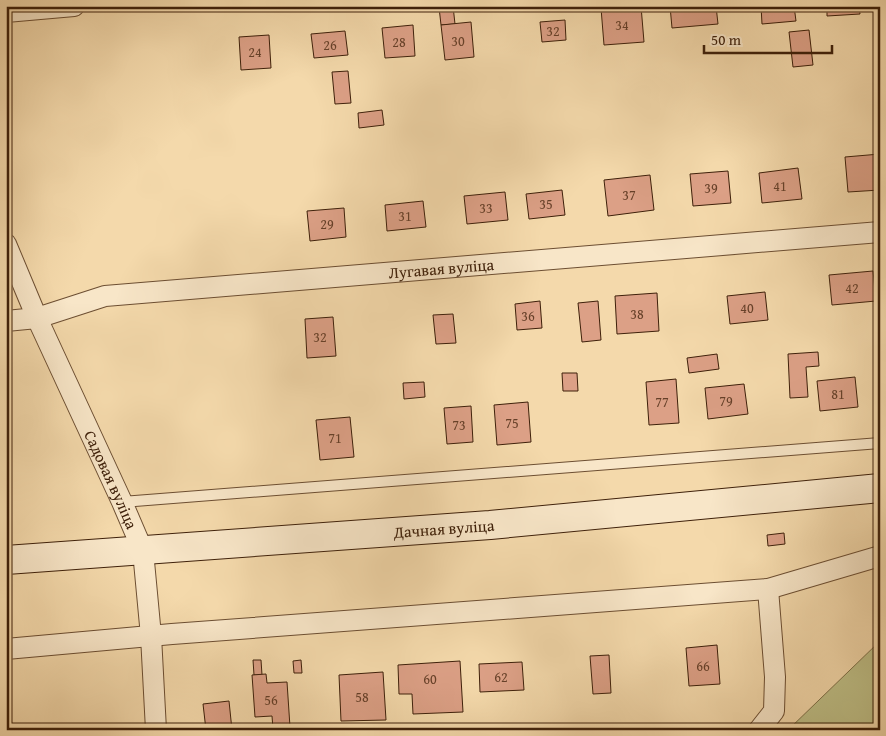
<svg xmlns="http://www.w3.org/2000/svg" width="886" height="736" viewBox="0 0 886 736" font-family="'Gentium Book Plus',serif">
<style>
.green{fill:#bebf87;stroke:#7e7048}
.building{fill:#dca086;stroke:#3e200a}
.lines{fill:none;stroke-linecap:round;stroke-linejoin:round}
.lane-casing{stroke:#6c4e32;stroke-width:12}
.street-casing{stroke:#6c4e32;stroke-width:22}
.secondary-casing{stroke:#3e200a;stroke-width:30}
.lane{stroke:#f8e6c8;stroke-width:10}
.street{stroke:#f8e6c8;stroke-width:20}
.secondary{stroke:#f8e6c8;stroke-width:28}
.labels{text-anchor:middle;stroke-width:4;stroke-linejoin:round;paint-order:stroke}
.number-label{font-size:14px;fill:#664029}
.street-label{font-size:16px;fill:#3e200a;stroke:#f8e6c8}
</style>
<rect width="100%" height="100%" fill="#f4d9ab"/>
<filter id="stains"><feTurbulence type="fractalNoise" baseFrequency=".004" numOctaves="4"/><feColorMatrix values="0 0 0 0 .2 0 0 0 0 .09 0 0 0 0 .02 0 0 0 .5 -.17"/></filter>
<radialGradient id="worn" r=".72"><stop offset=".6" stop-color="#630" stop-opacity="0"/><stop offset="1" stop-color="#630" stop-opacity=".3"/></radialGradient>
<path class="green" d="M880 641V730H788Z"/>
<g class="building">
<path d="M453 6 455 24 441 25 439 7Z"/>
<path d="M628 6H641L644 42 604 45 601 8Z"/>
<path d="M670 6H716L718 24 672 28Z"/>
<path d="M761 6H794L796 21 762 24Z"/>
<path d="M827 6H859L860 14 827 16Z"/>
<path d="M565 20 566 40 542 42 540 22Z"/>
<path d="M471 22 474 57 445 60 441 25Z"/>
<path d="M413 25 415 56 385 58 382 28Z"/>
<path d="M809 30 813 65 793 67 789 32Z"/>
<path d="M345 31 348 55 314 58 311 34Z"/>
<path d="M269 35 271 68 241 70 239 37Z"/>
<path d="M348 71 351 103 335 104 332 72Z"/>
<path d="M382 110 384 125 359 128 358 113Z"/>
<path d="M880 154V190L848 192 845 157Z"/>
<path d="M798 168 802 199 762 203 759 173Z"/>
<path d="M728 171 731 203 693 206 690 174Z"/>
<path d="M650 175 654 210 608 216 604 180Z"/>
<path d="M562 190 565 215 529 219 526 194Z"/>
<path d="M505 192 508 220 467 224 464 196Z"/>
<path d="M423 201 426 227 387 231 385 205Z"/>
<path d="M344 208 346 237 310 241 307 211Z"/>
<path d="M873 271 876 301 832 305 829 275Z"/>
<path d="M765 292 768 320 730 324 727 296Z"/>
<path d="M657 293 659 331 617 334 615 296Z"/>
<path d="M540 301 542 328 517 330 515 304Z"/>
<path d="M598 301 601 340 582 342 578 303Z"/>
<path d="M453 314 456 343 436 344 433 315Z"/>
<path d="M333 317 336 356 307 358 305 319Z"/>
<path d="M818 352 819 366 806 367 808 397 790 398 788 354Z"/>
<path d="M717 354 719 369 689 373 687 358Z"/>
<path d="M562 373H577L578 391H563Z"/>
<path d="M855 377 858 407 820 411 817 381Z"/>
<path d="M676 379 679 423 649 425 646 382Z"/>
<path d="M424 382 425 397 404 399 403 383Z"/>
<path d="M744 384 748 414 708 419 705 388Z"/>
<path d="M528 402 531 442 497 445 494 405Z"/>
<path d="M471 406 473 442 447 444 444 408Z"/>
<path d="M350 417 354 457 320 460 316 420Z"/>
<path d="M784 533 785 544 768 546 767 535Z"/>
<path d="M717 645 720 684 689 686 686 648Z"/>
<path d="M609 655 611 693 593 694 590 656Z"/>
<path d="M253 660H261L262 675H254Z"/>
<path d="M301 660 302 673H294L293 661Z"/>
<path d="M460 661 463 712 413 714 412 694H399L398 665Z"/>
<path d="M522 662 524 690 480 692 479 664Z"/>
<path d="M383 672 386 720 341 721 339 675Z"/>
<path d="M266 674 267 683 287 682 290 727 273 729 272 716 255 717 252 675Z"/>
<path d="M229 701 232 730H206L203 704Z"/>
</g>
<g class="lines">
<g class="lane-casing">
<path id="lane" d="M122 502 880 443"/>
</g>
<g class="street-casing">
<g id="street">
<path d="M6 12 74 6"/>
<path id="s1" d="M6 244 37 318 122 502 143 551 151 636 156 730"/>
<path id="s2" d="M6 321 37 318 105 296 880 232"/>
<path d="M6 649 172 634 768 589 880 556"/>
<path d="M759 730 774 711 775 677 768 589"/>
</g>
</g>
<g class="secondary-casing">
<g id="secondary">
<path id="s3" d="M6 560 490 525 880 488"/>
</g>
</g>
<use href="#lane" class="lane"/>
<use href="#street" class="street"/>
<use href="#secondary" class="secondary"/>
</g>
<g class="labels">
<g class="number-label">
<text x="622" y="30">34</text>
<text x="553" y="36">32</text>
<text x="458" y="46">30</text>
<text x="399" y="47">28</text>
<text x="330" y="50">26</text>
<text x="255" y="57">24</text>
<text x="780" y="191">41</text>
<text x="711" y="193">39</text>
<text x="629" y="200">37</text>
<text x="546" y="209">35</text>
<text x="486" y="213">33</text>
<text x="405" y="221">31</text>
<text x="327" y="229">29</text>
<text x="852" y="293">42</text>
<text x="747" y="313">40</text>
<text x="637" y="319">38</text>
<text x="528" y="321">36</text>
<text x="320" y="342">32</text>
<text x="838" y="399">81</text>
<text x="726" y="406">79</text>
<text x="662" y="407">77</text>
<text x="512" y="428">75</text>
<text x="459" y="430">73</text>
<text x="335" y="443">71</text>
<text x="703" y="671">66</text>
<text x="501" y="682">62</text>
<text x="430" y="684">60</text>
<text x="362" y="702">58</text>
<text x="271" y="705">56</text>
</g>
<g class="street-label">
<text dy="6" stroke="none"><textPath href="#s2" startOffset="440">Лугавая вуліца</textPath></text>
<text dy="6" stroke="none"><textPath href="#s1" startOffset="258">Садовая вуліца</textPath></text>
<text dy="6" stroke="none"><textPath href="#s3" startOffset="439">Дачная вуліца</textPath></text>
</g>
</g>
<rect width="886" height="736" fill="none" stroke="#f4d9ab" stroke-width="25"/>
<rect x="8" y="8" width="871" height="721" fill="none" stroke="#3e200a" stroke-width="2.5"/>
<rect x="12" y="12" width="861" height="711" fill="none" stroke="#3e200a"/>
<path d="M704 45v8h128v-8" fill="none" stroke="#3e200a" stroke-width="2.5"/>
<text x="711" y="45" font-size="15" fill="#3e200a" stroke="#f8e6c8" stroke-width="4" paint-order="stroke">50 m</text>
<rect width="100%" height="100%" filter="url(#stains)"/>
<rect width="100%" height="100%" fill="url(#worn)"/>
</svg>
